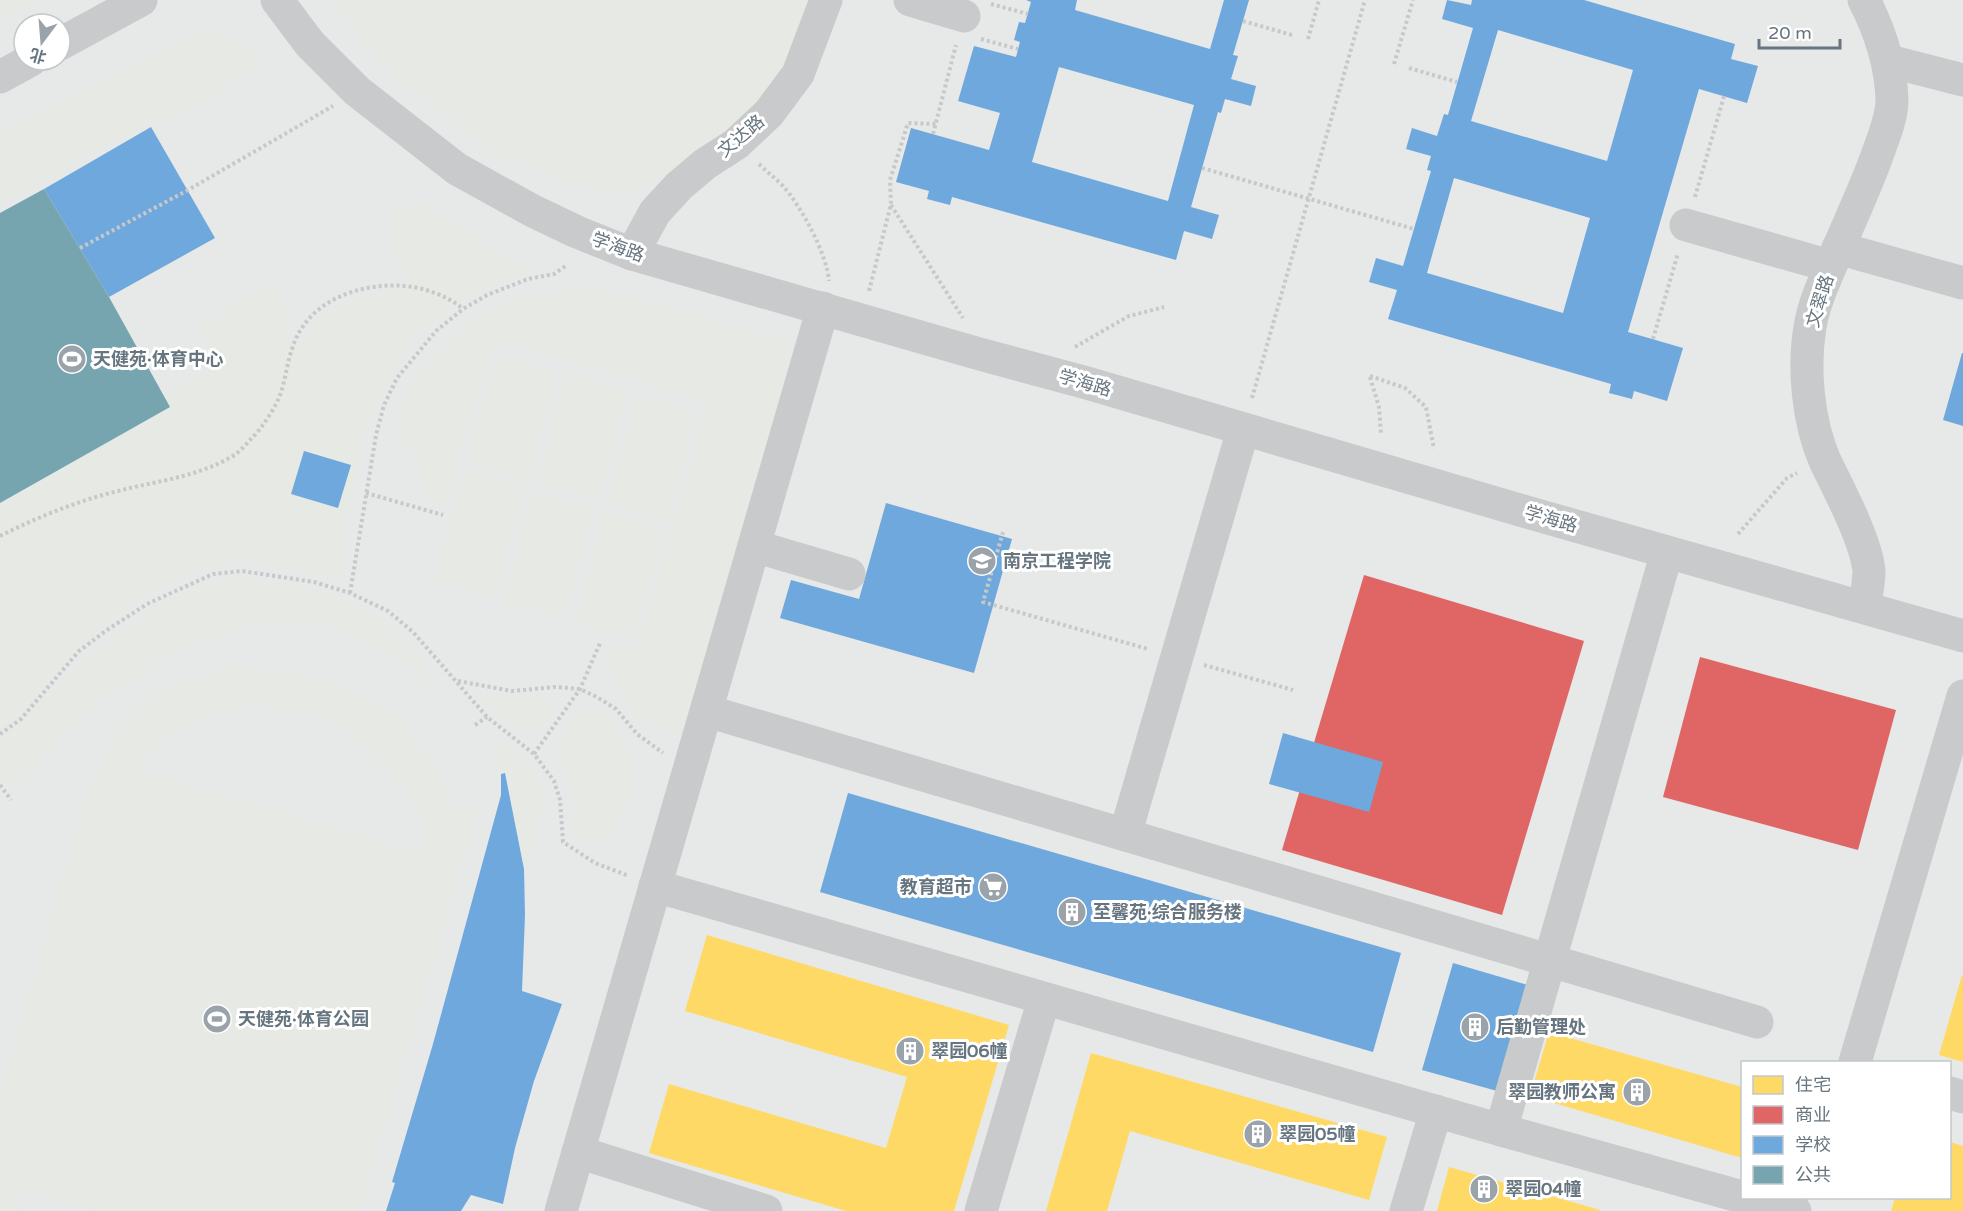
<svg xmlns="http://www.w3.org/2000/svg" width="1963" height="1211" viewBox="0 0 1963 1211" font-family="'Varela Round','Noto Sans SC',sans-serif">
<style>
.built{fill:#e7e8e8;fill-rule:evenodd}
.green{fill:#e7e9e5;fill-rule:evenodd}
.homes{fill:#ffd966}
.shops{fill:#e06666}
.schools{fill:#6fa8dc;fill-rule:evenodd}
.public{fill:#76a5af}
.lines{fill:none;stroke-linecap:round;stroke-linejoin:round}
.path{stroke:#c7c8c9;stroke-width:4;stroke-dasharray:3 3;stroke-linecap:butt}
.minor{stroke:#c9cacb;stroke-width:33}
.labels{text-anchor:middle;stroke-width:6;stroke-linejoin:round;paint-order:stroke}
.street-label{font-size:18px;fill:#66757f;stroke:#fff}
.poi-label{font-size:18px;font-weight:bold;fill:#66757f;stroke:#fff;text-anchor:start}
</style>
<rect width="100%" height="100%" fill="#f8f8f8"/>
<path class="built" d="M0 0H1963V1211H0ZM24 24H60V60H24ZM1742 1062H1950V1198H1742Z"/>
<g class="green">
<path d="M0 0H39L0 21Z"/>
<path d="M329 0H809L800 35 766 96 722 139 675 171 638 189 610 192 550 176 493 152 392 75Z"/>
<path d="M212 30C240 37 247 45 266 66L151 127 147 123 0 204V133L191 33Z"/>
<path d="M421 201 493 249 533 271C514 278 489 284 473 294 449 308 419 331 403 353 360 411 348 510 340 581L246 560 204 567 150 594 100 629 66 662 23 711 0 730V503L170 407 162 393 217 364 198 327 278 282 286 308 287 346 297 349C321 306 360 288 407 291L411 281C393 260 386 245 392 217Z"/>
<path d="M593 286 797 345 681 735C672 732 662 730 653 726 621 711 609 677 609 644L636 651 708 402 494 339 445 507 429 495 414 458 395 426 411 388 431 357 482 312 527 297Z"/>
<path d="M498 354 558 371 527 480 467 463Z"/>
<path d="M568 374 628 391 597 500 537 483Z"/>
<path d="M638 394 698 411 667 520 607 504Z"/>
<path d="M464 472 524 488 493 598 433 581Z"/>
<path d="M534 492 594 509 563 618 503 601Z"/>
<path d="M605 513 666 530 635 639 575 622Z"/>
<path d="M245 577 298 586 342 597 383 619 418 654 439 691 400 657 357 635 318 624 276 621 226 632 166 659 102 701 58 742 12 794 0 777V741L25 722 82 662 154 607 205 583Z"/>
<path d="M232 667C269 670 309 672 344 685 382 699 415 732 434 767 441 779 446 792 451 805L478 811 360 1211H98L17 1187 21 1211H0V1092L86 796 100 760 123 728 155 697 196 678ZM260 706 309 714 347 731 387 766 414 807 423 832 417 852 139 770 165 737 217 711Z"/>
<path d="M484 693C493 694 500 697 508 698 526 700 534 692 550 703 551 711 550 719 544 725 524 742 498 714 483 701L482 697Z"/>
<path d="M587 712H597L608 716 616 726 630 761 631 775 629 794 617 826 593 841 584 840 576 836C570 822 576 808 573 794 571 784 566 776 563 767 556 745 566 721 587 712Z"/>
<path d="M505 746C527 754 548 786 543 810 539 830 530 850 524 869L505 773 493 749Z"/>
</g>
<g class="homes">
<path d="M707 935 1009 1025 954 1211H846L649 1153 669 1084 886 1148 907 1077 685 1011Z"/>
<path d="M1962 975 1963 976V1062L1939 1055Z"/>
<path d="M1549 1032 1742 1087V1158L1530 1096Z"/>
<path d="M1091 1053 1387 1137 1369 1200 1130 1131 1107 1211H1046Z"/>
<path d="M1950 1142 1963 1146V1211H1891L1895 1198H1950Z"/>
<path d="M1449 1167 1600 1210 1599 1211H1437Z"/>
</g>
<g class="shops">
<path d="M1364 575 1584 641 1502 915 1282 850Z"/>
<path d="M1700 657 1896 710 1858 850 1663 797Z"/>
</g>
<g class="schools">
<path d="M1026 0H1077L1075 10 1210 49 1224 0H1249L1233 55 1238 56 1231 79 1256 86 1251 106 1225 99 1221 113 1218 112 1191 207 1219 215 1212 239 1184 231 1176 260 952 197 950 205 927 199 929 191 896 182 911 128 989 150 1000 113 958 101 974 46 1016 57 1020 42 1014 40 1019 22 1025 23 1031 2ZM1059 67 1194 105 1168 201 1032 162Z"/>
<path d="M1447 0 1471 5 1472 0H1584L1735 44 1731 59 1758 66 1747 103 1699 89 1628 332 1683 348 1667 401 1634 391 1632 399 1609 393 1611 384 1388 319 1397 290 1369 282 1376 258 1403 266 1431 171 1427 170 1431 156 1406 149 1412 128 1437 136 1444 114 1448 115 1473 28 1442 19ZM1498 30 1633 70 1607 161 1471 121ZM1454 178 1590 218 1563 313 1427 273Z"/>
<path d="M151 127 215 238 109 297 44 189Z"/>
<path d="M1962 353H1963V426L1943 420Z"/>
<path d="M304 451 351 465 338 508 291 494Z"/>
<path d="M886 503 1012 539 974 673 780 618 791 580 859 599Z"/>
<path d="M1283 733 1383 762 1369 812 1269 784Z"/>
<path d="M505 773 524 869 525 915 522 991 562 1004 534 1081 515 1148 503 1204 471 1195 461 1211H386L395 1183 392 1182 433 1044 501 795V774Z"/>
<path d="M848 793 1401 953 1373 1052 820 892Z"/>
<path d="M1453 963 1528 985 1497 1091 1422 1070Z"/>
</g>
<path class="public" d="M44 189 109 297 170 407 0 503V213Z"/>
<g class="lines">
<g class="path">
<path d="M991 4 1028 14"/>
<path d="M1243 21 1292 35"/>
<path d="M981 39 1018 49"/>
<path d="M1308 39 1319 0"/>
<path d="M1394 64 1413 0"/>
<path d="M1409 68 1457 82"/>
<path d="M933 134 956 45"/>
<path d="M759 164C767 172 775 178 783 186 801 206 827 254 829 281"/>
<path d="M1202 168 1414 229"/>
<path d="M1695 197 1724 96"/>
<path d="M891 205 963 318"/>
<path d="M80 248 188 190 333 106"/>
<path d="M869 291 891 204 890 180 908 123 936 124"/>
<path d="M1653 339 1678 253"/>
<path d="M1075 347 1129 316 1164 307"/>
<path d="M1370 376 1405 388 1426 407 1434 449"/>
<path d="M1370 377 1379 407 1381 434"/>
<path d="M1252 398 1365 0"/>
<path d="M366 493 443 515"/>
<path d="M1003 532 983 602 1148 649"/>
<path d="M1738 534 1787 478 1797 473"/>
<path d="M0 536C38 517 77 501 118 491 156 481 197 477 231 457 239 453 245 445 251 439 261 429 271 414 277 402 285 386 286 366 292 349 304 309 343 289 382 286 409 283 442 291 463 309"/>
<path d="M350 593 376 435 384 405 397 378 436 331 463 309 487 295 528 279 554 274 567 265"/>
<path d="M1204 665 1293 690"/>
<path d="M458 681 512 691 555 687 580 689 597 697 616 709 637 734 663 753"/>
<path d="M475 725 487 717"/>
<path d="M0 734 21 719 79 651 107 630 147 604 213 574 242 571 314 582 350 593 388 611 413 632 487 717 534 754 554 781 560 800 563 842 595 863 629 876"/>
<path d="M534 754 580 689 601 641"/>
<path d="M0 785 11 800"/>
</g>
<g class="minor">
<path d="M277 0 310 44 357 91 457 169 533 211 577 232 632 254 976 353 1087 383 1530 513 1963 636"/>
<path d="M910 0 964 16"/>
<path d="M1864 0C1880 31 1891 64 1892 100 1892 117 1884 136 1878 153 1866 187 1850 220 1836 254 1826 277 1814 302 1810 327 1803 368 1808 422 1825 461 1839 490 1866 540 1869 571 1869 582 1866 596 1865 607"/>
<path d="M60 44 141 0"/>
<path d="M1889 61 1963 80"/>
<path d="M0 77 31 60"/>
<path d="M1686 225 1830 266"/>
<path d="M1838 248 1963 283"/>
<path d="M632 254 655 212 679 186 705 164 736 144 769 113 798 74 826 0"/>
<path d="M754 546 849 574"/>
<path d="M707 711 1757 1022"/>
<path d="M1125 835 1243 430"/>
<path d="M655 886 1501 1130 1742 1197"/>
<path d="M1855 1062 1963 696"/>
<path d="M1950 1093 1963 1097"/>
<path d="M1501 1130 1667 552"/>
<path d="M578 1152 766 1211"/>
<path d="M1745 1198 1795 1211"/>
<path d="M561 1211 823 308"/>
<path d="M981 1211 1044 999"/>
<path d="M1406 1211 1436 1111"/>
</g>
</g>
<defs>
<g id="stadium-disc" transform="scale(1.5)"><circle r="9.5" fill="#99a3a9" stroke="#fff"/><path d="M0-5a6.5 5 0 1 0 0 10a6.5 5 0 1 0 0-10ZM-3.5-1.8h7v3.6h-7Z" fill="#fff"/></g>
<g id="university-disc" transform="scale(1.5)"><circle r="9.5" fill="#99a3a9" stroke="#fff"/><path d="M0-5L7-2L0 1L-7-2ZM-4 1L0 2.5L4 1V4Q0 6-4 4Z" fill="#fff"/></g>
<g id="supermarket-disc" transform="scale(1.5)"><circle r="9.5" fill="#99a3a9" stroke="#fff"/><path d="M-6-5.5h2.5l.6 2H6L4.5 2H-2.5L-4.4-4H-6ZM-1.5 3.2a1.3 1.3 0 1 0 .1 0ZM3 3.2a1.3 1.3 0 1 0 .1 0Z" fill="#fff"/></g>
<g id="building-disc" transform="scale(1.5)"><circle r="9.5" fill="#99a3a9" stroke="#fff"/><path d="M-4-6H4V6H1V3H-1V6H-4ZM-2.5-4.3h1.7v1.8h-1.7ZM.8-4.3h1.7v1.8H.8ZM-2.5-1h1.7V.8h-1.7ZM.8-1h1.7V.8H.8Z" fill="#fff"/></g>
</defs>
<g fill-rule="evenodd">
<use href="#stadium-disc" x="72" y="359"/>
<use href="#university-disc" x="982" y="561"/>
<use href="#supermarket-disc" x="993" y="887"/>
<use href="#building-disc" x="1072" y="912"/>
<use href="#stadium-disc" x="217" y="1019"/>
<use href="#building-disc" x="1475" y="1027"/>
<use href="#building-disc" x="910" y="1051"/>
<use href="#building-disc" x="1637" y="1092"/>
<use href="#building-disc" x="1258" y="1134"/>
<use href="#building-disc" x="1484" y="1189"/>
</g>
<g class="labels">
<g class="street-label">
<text transform="translate(741 136) rotate(-40)" y="6">文达路</text>
<text transform="translate(618 247) rotate(20)" y="6">学海路</text>
<text transform="translate(1820 301) rotate(-73)" y="6">文翠路</text>
<text transform="translate(1085 383) rotate(16)" y="6">学海路</text>
<text transform="translate(1551 519) rotate(16)" y="6">学海路</text>
</g>
<g class="poi-label">
<text x="93" y="365">天健苑·体育中心</text>
<text x="1003" y="567">南京工程学院</text>
<text x="972" y="893" text-anchor="end">教育超市</text>
<text x="1093" y="918">至馨苑·综合服务楼</text>
<text x="238" y="1025">天健苑·体育公园</text>
<text x="1496" y="1033">后勤管理处</text>
<text x="931" y="1057">翠园06幢</text>
<text x="1616" y="1098" text-anchor="end">翠园教师公寓</text>
<text x="1279" y="1140">翠园05幢</text>
<text x="1505" y="1195">翠园04幢</text>
</g>
</g>
<rect x="1741" y="1061" width="210" height="138" fill="#ffffff" stroke="#c2c8cc" stroke-width="1.5"/>
<rect x="1753" y="1076" width="30" height="18" fill="#ffd966" stroke="#c2c8cc" stroke-width="1.5"/>
<text x="1795" y="1091" font-size="18" fill="#66757f">住宅</text>
<rect x="1753" y="1106" width="30" height="18" fill="#e06666" stroke="#c2c8cc" stroke-width="1.5"/>
<text x="1795" y="1121" font-size="18" fill="#66757f">商业</text>
<rect x="1753" y="1136" width="30" height="18" fill="#6fa8dc" stroke="#c2c8cc" stroke-width="1.5"/>
<text x="1795" y="1151" font-size="18" fill="#66757f">学校</text>
<rect x="1753" y="1166" width="30" height="18" fill="#76a5af" stroke="#c2c8cc" stroke-width="1.5"/>
<text x="1795" y="1181" font-size="18" fill="#66757f">公共</text>
<g transform="translate(42 42) rotate(196)"><circle r="28" fill="#ffffff" stroke="#c2c8cc" stroke-width="1.5"/>
<path d="M0-4.5L10 22L0 15L-10 22Z" fill="#99a3a9"/>
<text y="-9" font-size="16" font-weight="bold" text-anchor="middle" fill="#66757f">北</text>
</g>
<path d="M1759 39v9h81v-9" fill="none" stroke="#66757f" stroke-width="3"/>
<text x="1768" y="39" font-size="18" fill="#66757f" stroke="#ffffff" stroke-width="4.5" paint-order="stroke">20 m</text>
</svg>
